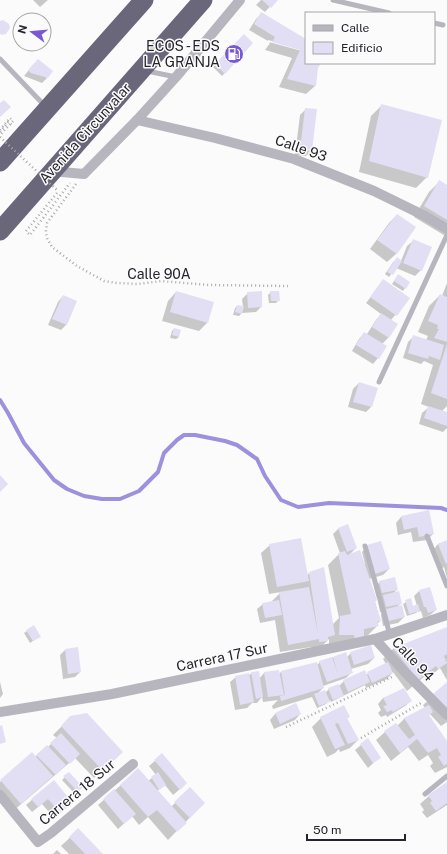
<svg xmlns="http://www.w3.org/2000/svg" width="447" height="854" viewBox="0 0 447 854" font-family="'Public Sans',sans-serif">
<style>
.shadow{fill:#0003}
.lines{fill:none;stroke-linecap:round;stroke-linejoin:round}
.stream{stroke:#9e90dd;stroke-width:4}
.building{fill:#e2dff4}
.path{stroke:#a8a7aa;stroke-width:2.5;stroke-dasharray:1 3;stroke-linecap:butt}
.lane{stroke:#b7b6bf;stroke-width:5}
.street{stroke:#b7b6bf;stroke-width:10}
.highway{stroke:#6a677a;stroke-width:19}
.path-bridge{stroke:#a8a7aa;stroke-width:2.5;stroke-dasharray:1 3;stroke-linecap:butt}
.labels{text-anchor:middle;stroke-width:3;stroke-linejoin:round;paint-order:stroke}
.poi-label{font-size:14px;fill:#25242c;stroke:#fbfbfb;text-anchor:end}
.street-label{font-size:14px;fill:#25242c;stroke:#fbfbfb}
</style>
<rect width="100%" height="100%" fill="#fbfbfb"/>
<g class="shadow">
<path d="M33 0H48L40 7Z"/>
<path d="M261 0H276L265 12 256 5Z"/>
<path d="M262 13 306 41V63H320L317 67 315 86 306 94 279 87 292 58 265 50 270 43 269 42 302 51 299 48 268 40V41L249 30 256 19Z"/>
<path d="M244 35 252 43 222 76 213 67Z"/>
<path d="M33 65 47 78 42 83 24 76Z"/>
<path d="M382 105 427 177 416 188 359 172 371 116Z"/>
<path d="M306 109 311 151 306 156 295 155 300 115Z"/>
<path d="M440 181 447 186V237L414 217 429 192Z"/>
<path d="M397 215 415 228 396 254 387 262 370 249 389 223Z"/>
<path d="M413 241 421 270 415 276 396 268 389 277 385 274 394 261H401L407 246Z"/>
<path d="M396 278 405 288 403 291 392 284Z"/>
<path d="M384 280 409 299 391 320 389 337 382 344 378 358 373 364 352 351 359 339 364 333 367 334 376 320 381 314 366 303Z"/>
<path d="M447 283V406L441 412 447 413V428L443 432 419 424 422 413 429 407 421 404 433 365 424 361 421 364 403 358 408 342 414 336 426 340 428 336 418 332 429 306 440 295 442 296Z"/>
<path d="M176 292 213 303 207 323 199 331 162 321 168 301Z"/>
<path d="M271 292 279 300 276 303H269L268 295Z"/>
<path d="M248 293 261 307 256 312 242 313 239 316 233 315 235 308 237 306 243 307 242 299Z"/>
<path d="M63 296 76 302 66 325 61 330 48 325 58 302Z"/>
<path d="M174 329 179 337 176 339 170 338 172 331Z"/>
<path d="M359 383 371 407 366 412 348 407 353 389Z"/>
<path d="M428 511 433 534 427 540 413 542 411 532 398 535 396 523 401 517Z"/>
<path d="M339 528 356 548 348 556 364 564H365L362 552 367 546 389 569 383 575 369 579 380 621 377 624V626L367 636 329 646V639L319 649 311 650V647L280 652 275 620 260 623 257 609 263 604 271 602 281 592 269 594 261 553 270 545 307 576 309 573 332 625 339 618 328 565 340 553 333 534Z"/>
<path d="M447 541V578L444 567 440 569 433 550 438 544Z"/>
<path d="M380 582 397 589 394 593 401 603 397 607 404 617 398 623 383 626 381 615 385 611 380 612 378 601 381 597 377 598 374 587Z"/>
<path d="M419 591 436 610 430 615 423 618 421 611 418 612V611L416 613 407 616 403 604 410 600 413 607 417 606 414 596Z"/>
<path d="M447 628V680L440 668 427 679 425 676 407 691 393 672 387 679 366 688 365 685 331 702 330 700 326 704 317 708 312 697 273 709 272 706 278 700 263 702 262 697 257 703H252L247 708 235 710 230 682 236 677 248 676 252 673 259 679 264 673 279 674 281 672 317 665 320 662 345 653 347 657 351 653 374 658 368 664 351 669 352 672 346 678 323 686V688L316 695 325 693 329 689 339 686 344 681 366 675 386 664 383 659 393 649Z"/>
<path d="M27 631 40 636 30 643 24 633Z"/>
<path d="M65 650 80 672 75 677 63 679 60 655Z"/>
<path d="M0 682 3 694 0 698Z"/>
<path d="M447 684V722L441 726 430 714 428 716 447 743V767L435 773 430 766 433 763 428 755 419 761 408 747 391 761 376 740 385 732 396 724 397 726 404 719 425 708 423 705Z"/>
<path d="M404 690 411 701 405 706 387 717 386 715 381 717 378 713 381 710 378 704 383 698Z"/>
<path d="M296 705 300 714 295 720 274 729 270 720 275 714Z"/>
<path d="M71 717 113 761 94 778 75 758 12 812 0 797V782L32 753 35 757 47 746 48 747 57 738 53 735Z"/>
<path d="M349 717 346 719 358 740 350 748 340 752 339 749 335 753 327 757 312 727 321 718Z"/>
<path d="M367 740 380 757 368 768 355 750Z"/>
<path d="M162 755 180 789 173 795 165 785 157 791 171 807 190 788 204 803 168 840 148 817 139 825 132 816 118 829 98 805 138 770 148 781 156 775 149 766Z"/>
<path d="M69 773 82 787 75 794 62 780Z"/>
<path d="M54 781 66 808 54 818 42 804 32 812 26 805Z"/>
<path d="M447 783V805L427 818 422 812 424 810 420 804 429 796Z"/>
<path d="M78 830 102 854H69L61 846Z"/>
<path d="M57 850 61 854H53Z"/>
</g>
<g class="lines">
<path class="stream" d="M0 400 8 413 24 443 54 480 67 489 84 496 102 499H120L139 491 158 472 164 453 177 440 184 435H195L225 441 237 445 257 459 265 476 281 500 298 507 329 503 441 508 447 510"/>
</g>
<g class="building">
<path d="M262 0H278L271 8Z"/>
<path d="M261 12 306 39V63H321L318 68 316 86 287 79 300 50 272 42 275 37 254 24Z"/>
<path d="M3 20 9 24 10 28 6 34 2 35 0 34V21Z"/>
<path d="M244 34 253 43 225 74 215 64Z"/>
<path d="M38 59 53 71 48 78 31 73 28 70Z"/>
<path d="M4 100 11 107 0 117V103Z"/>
<path d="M381 104 442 120 428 178 369 161Z"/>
<path d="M305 108 317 109 312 151 300 150Z"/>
<path d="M439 180 447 185V220L424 206Z"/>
<path d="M397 214 416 227 397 254 377 240Z"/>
<path d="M413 239 432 247 422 271 403 263Z"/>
<path d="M397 257 402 261 393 275 387 272Z"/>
<path d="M398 274 410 282 406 289 394 281Z"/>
<path d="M383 279 410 298 397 316 370 297Z"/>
<path d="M176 291 214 302 208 323 170 312Z"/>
<path d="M262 291V307L248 308 247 292Z"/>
<path d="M270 291H279L280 301H271Z"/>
<path d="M440 294 447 297V342L434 338 439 329H437L438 325 428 321Z"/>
<path d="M63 295 77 301 67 325 52 319Z"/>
<path d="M237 305 244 306 242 314 235 312Z"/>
<path d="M381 313 398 324 389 338 372 327Z"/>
<path d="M174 328 181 330 179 337 172 335Z"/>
<path d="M364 332 387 346 379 359 356 345Z"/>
<path d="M413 335 444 345 440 360 429 356 428 359 408 353Z"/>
<path d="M447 344V399L431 393Z"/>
<path d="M359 382 378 388 372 407 353 402Z"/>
<path d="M428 406 447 412V426L424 418Z"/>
<path d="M0 475 8 484 0 492Z"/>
<path d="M429 510 434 534 419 537 417 527 404 530 401 516Z"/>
<path d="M348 524 357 548 347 552 338 528Z"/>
<path d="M301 538 309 581 277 587 269 544Z"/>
<path d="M447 540V563L446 564 438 544Z"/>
<path d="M381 541 390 569 375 574 367 545Z"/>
<path d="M360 550 377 600 375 602 381 621 377 622 379 626 364 629V636L355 640 354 635H339L340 616 351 614 338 553 345 551 347 555Z"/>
<path d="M324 567 335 635 328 637V641L319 642V639L288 645 279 592 309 587 318 634 309 572Z"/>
<path d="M395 577 398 590 382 593 379 581Z"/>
<path d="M430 587 437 610 428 613 426 607H424L419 590Z"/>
<path d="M399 591 402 604 386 607 383 595Z"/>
<path d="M411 598 413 606 418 604 420 611 409 614 405 600Z"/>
<path d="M279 600 282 615 265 618 262 603Z"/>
<path d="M402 605 405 617 389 621 386 609Z"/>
<path d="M34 625 41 637 33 641 26 630Z"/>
<path d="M447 627V654L444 656 447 663 438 669 436 666 418 680 393 648Z"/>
<path d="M371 645 375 658 354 665 350 652Z"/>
<path d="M78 647 81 672 68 674 65 649Z"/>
<path d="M346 652 353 673 327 682 319 661 332 657 338 674 333 657Z"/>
<path d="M317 662 324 688 281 701 280 696 285 695 281 671Z"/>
<path d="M388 662 393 673 372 683 367 672Z"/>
<path d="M279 670 284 695 268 697 264 672Z"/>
<path d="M365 670 370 682 348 692 343 680Z"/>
<path d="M259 671 263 697 256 699 251 672Z"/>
<path d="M249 673 254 702 240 705 235 676Z"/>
<path d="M447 682V711L433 694Z"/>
<path d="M339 684 344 696 333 700 328 688Z"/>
<path d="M404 688 412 701 393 712 392 710 387 712 383 706 387 705 383 698Z"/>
<path d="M325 690 330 702 319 706 314 694Z"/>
<path d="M296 703 301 714 280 724 275 713Z"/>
<path d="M344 705 350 717 347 718 359 740 348 744 338 723 335 724 345 745 335 749 320 717Z"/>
<path d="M429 705 433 712 429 715 447 741V764L444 766 438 757 441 755 437 748 428 753 417 739 400 753 384 731 396 723 409 739 415 735 404 718Z"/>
<path d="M87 713 123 752 103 771 61 726 70 716Z"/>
<path d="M2 725 6 742 0 744V726Z"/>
<path d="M61 733 80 754 70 764 50 743Z"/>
<path d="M368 738 381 758 373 763 360 744Z"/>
<path d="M47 745 66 765 56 775 36 755Z"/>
<path d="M32 752 53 776 21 804 0 780Z"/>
<path d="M162 753 187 783 180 790 154 760Z"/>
<path d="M138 768 187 823 177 832 157 810 148 817 120 785Z"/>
<path d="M69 772 83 787 78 792 63 776Z"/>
<path d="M158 772 166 785 159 790 151 777Z"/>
<path d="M54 780 73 803 60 813 48 799 38 807 31 799Z"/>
<path d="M447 782V803L436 811 430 803 432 801 428 795Z"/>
<path d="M190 787 205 803 190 818 174 802Z"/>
<path d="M114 789 136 814 124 824 103 799Z"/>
<path d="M78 828 103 854H85L69 837Z"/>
</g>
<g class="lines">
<g class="path">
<path d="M0 132 8 122 12 125"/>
<path d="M76 184 47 223 46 231 47 238 52 247 77 266 104 281 117 283 138 284 161 281 209 285 288 286"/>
<path d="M57 193 26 231 30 235 70 183"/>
<path d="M286 727 394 676"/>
<path d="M361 738 421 703"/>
</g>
<g class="lane">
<path d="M333 0 389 13"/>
<path d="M434 23 443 25"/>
<path d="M0 59 45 106"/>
<path d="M147 71 176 77"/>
<path d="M379 382 447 235"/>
<path d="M427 536 447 586"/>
<path d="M365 546 390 635"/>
<path d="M425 794 447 776"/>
</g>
<g class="street">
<path d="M137 120 215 138 294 159 374 191 425 216 447 229"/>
<path d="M51 171 84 174 137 120 176 77 240 0"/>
<path d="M375 639 404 671 447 715"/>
<path d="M0 712 112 694 375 639 447 615"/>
<path d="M0 795 38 842 51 833 133 764"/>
</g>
<g class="highway">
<path d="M0 162 144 0"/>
<path d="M0 231 203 0"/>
</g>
<g class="path-bridge">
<path d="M0 130 10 118 13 121 0 135"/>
<path d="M0 137 58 191"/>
</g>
</g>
<defs>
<g id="fuel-disc" transform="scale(1)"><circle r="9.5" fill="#7959d3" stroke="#fbfbfb"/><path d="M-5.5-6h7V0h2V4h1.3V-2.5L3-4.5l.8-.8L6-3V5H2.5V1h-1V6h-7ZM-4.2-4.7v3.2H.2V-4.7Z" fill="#fff"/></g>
</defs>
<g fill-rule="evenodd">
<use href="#fuel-disc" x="234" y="54"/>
</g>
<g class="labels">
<g class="poi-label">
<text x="220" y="51">ECOS - EDS<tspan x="220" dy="16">LA GRANJA</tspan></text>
</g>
<g class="street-label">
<text transform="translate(85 133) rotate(-48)" y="5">Avenida Circunvalar</text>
<text transform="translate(301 148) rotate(19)" y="5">Calle 93</text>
<text x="159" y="279">Calle 90A</text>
<text transform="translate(222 657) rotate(-12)" y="5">Carrera 17 Sur</text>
<text transform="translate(413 659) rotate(47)" y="5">Calle 94</text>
<text transform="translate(77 792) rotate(-40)" y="5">Carrera 18 Sur</text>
</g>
</g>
<rect x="305" y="12" width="130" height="52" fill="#fbfbfb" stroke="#a5a5a8"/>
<rect x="313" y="25" width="20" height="6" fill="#b7b6bf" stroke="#a5a5a8"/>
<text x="341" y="32" font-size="12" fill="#25242c">Calle</text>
<rect x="313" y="42" width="20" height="12" fill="#e2dff4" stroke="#a5a5a8"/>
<text x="341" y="52" font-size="12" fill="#25242c">Edificio</text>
<g transform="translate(32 32) rotate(286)"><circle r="19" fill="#fbfbfb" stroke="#a5a5a8"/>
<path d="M0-3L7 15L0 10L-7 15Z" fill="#7959d3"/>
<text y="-6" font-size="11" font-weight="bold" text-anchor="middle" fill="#25242c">N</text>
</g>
<path d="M307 834v6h98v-6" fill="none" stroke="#25242c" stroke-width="2"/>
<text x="313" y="834" font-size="12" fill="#25242c" stroke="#fbfbfb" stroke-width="3" paint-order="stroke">50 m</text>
</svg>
